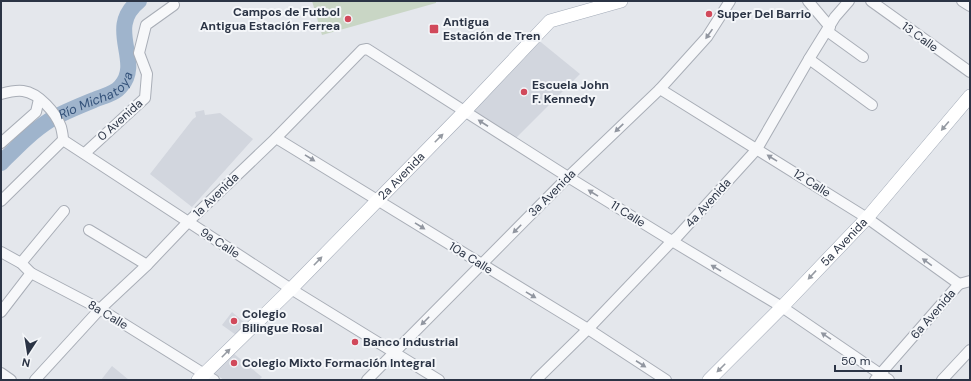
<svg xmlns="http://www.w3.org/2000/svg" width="971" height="381" viewBox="0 0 971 381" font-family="'DM Sans',sans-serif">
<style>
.built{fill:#d2d6de}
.green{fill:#c9d6c5}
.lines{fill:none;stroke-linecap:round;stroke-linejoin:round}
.river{stroke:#9fb4cc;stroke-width:16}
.minor-casing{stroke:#a9aeb7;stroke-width:12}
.major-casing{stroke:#a3abb8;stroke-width:14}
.minor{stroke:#f7f8fa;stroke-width:10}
.major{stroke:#fff;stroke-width:13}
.oneway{fill:#9196a0}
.oneway2{fill:#959aa2}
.poi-dot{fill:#d1495b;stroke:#f4f6f9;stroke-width:1.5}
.labels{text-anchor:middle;stroke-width:4;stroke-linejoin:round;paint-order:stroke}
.poi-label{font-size:12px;font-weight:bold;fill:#2b3445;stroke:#f4f6f9;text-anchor:start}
.street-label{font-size:12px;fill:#2b3445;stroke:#f4f6f9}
.water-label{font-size:13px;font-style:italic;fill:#34527a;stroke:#f4f6f9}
</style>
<rect width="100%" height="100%" fill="#e4e7ec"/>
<g class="built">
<path d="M537 39 580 74 516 138 469 110Z"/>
<path d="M204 110 205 115 220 113 253 139 192 207 150 174 193 119 196 117 195 112Z"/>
<path d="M232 312 246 324 236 335 222 325Z"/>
<path d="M233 353 262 377 259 380H224L214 373Z"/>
<path d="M112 366 129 380H101Z"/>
</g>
<path class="green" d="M312 1H436V3L322 35Z"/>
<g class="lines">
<path class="river" id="s1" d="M1 163C16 148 31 132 50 120 64 112 79 106 94 100 103 96 115 94 121 86 143 61 105 28 139 1"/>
<g class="minor-casing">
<g id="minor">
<path d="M808 1 830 27"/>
<path d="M871 1 970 72"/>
<path d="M962 1 970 6"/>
<path d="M827 31 863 57"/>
<path d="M809 59 872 105"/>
<path d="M660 89 867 218 959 284"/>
<path d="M1 94C8 92 16 90 23 91 39 93 56 113 61 127 62 131 63 136 63 140L291 289 439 380"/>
<path d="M276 138 588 329 666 380"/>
<path d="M1 143 36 112 39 99"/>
<path d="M85 153 145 98 147 74 139 53 146 25 174 5"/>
<path d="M1 201 63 140"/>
<path d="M89 230 147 265"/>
<path d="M1 252 21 263 31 273 100 309 214 380"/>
<path d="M21 263 64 211"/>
<path d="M959 284 970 281"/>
<path d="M1 312 31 273"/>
<path d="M1 373 11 380"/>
<path d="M35 380 100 309 147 265 188 222 276 138 362 50 367 49 568 177 672 241 782 307 889 380"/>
<path d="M367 380 568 177 660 89 707 37 730 1"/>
<path d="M536 380 588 329 672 241 677 237 757 149 809 59 835 17 849 1"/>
<path d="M875 380 959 284"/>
<path d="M942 380 970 350"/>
</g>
</g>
<g class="major-casing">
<g id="major">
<path id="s2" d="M198 380 291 289 465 111 550 21 621 1"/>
<path id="s3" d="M709 380 782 307 867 218 970 96"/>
</g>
</g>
<use href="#minor" class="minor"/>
<use href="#major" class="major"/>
</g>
<defs><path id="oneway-solid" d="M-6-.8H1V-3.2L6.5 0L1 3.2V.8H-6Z"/></defs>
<g class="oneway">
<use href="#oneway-solid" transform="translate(709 34) rotate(125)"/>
<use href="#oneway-solid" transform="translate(483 123) rotate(-147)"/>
<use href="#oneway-solid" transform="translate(619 128) rotate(136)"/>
<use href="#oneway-solid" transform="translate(310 158) rotate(32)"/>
<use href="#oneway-solid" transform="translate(772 158) rotate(-148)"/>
<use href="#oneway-solid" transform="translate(593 193) rotate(-148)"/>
<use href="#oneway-solid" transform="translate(420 226) rotate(32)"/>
<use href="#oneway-solid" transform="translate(517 229) rotate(135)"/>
<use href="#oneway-solid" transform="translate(927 262) rotate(-144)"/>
<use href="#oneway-solid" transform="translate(716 268) rotate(-149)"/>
<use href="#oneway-solid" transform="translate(531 295) rotate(31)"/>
<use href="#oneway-solid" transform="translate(425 321) rotate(135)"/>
<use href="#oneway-solid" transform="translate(826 336) rotate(-146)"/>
<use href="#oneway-solid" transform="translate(641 364) rotate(33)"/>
</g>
<g class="oneway2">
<use href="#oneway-solid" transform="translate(945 126) rotate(130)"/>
<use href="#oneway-solid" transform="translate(439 138) rotate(-45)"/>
<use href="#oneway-solid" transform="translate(318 261) rotate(-46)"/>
<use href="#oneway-solid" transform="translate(812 275) rotate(133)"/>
<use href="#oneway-solid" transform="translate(226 353) rotate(-45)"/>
<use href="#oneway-solid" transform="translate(721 368) rotate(135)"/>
</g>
<g class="poi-dot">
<circle cx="709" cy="14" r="4"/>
<circle cx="348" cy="19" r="4"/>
<rect x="429" y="24" width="10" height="10" rx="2"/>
<circle cx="524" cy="92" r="4"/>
<circle cx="234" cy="321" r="4"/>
<circle cx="355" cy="342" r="4"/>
<circle cx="234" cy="363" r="4"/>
</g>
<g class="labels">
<g class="poi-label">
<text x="340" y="16" text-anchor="end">Campos de Futbol<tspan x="340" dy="14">Antigua Estación Ferrea</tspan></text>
<text x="717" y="18">Super Del Barrio</text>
<text x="443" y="26">Antigua<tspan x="443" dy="14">Estación de Tren</tspan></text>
<text x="532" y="89">Escuela John<tspan x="532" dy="14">F. Kennedy</tspan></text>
<text x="242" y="318">Colegio<tspan x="242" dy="14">Bilingue Rosal</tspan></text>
<text x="363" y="346">Banco Industrial</text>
<text x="242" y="367">Colegio Mixto Formación Integral</text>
</g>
<g class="street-label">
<text transform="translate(920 37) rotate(36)" y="4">13 Calle</text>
<text transform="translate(120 120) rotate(-42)" y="4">0 Avenida</text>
<text dy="4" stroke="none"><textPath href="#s2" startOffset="288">2a Avenida</textPath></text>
<text transform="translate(812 183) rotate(32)" y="4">12 Calle</text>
<text transform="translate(552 193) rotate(-45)" y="4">3a Avenida</text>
<text transform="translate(216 195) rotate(-44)" y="4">1a Avenida</text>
<text transform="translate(708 203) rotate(-48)" y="4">4a Avenida</text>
<text transform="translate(628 214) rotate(32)" y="4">11 Calle</text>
<text dy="4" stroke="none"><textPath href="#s3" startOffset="193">5a Avenida</textPath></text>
<text transform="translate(220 243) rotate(33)" y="4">9a Calle</text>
<text transform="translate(471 258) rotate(32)" y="4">10a Calle</text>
<text transform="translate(933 314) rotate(-49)" y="4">6a Avenida</text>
<text transform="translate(108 315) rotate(31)" y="4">8a Calle</text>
</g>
<g class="water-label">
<text dy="5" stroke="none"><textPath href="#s1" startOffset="118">Río Michatoya</textPath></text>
</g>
</g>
<rect width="971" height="381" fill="none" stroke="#2b3445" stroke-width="4"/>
<g transform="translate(28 353) rotate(192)" stroke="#f4f6f9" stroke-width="3" paint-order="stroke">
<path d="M0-3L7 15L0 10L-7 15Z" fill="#2b3445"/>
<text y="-6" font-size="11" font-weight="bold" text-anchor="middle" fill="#2b3445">N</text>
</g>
<path d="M835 365v6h66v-6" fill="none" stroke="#2b3445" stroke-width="2"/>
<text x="841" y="365" font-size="12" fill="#2b3445" stroke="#f4f6f9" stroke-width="3" paint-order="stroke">50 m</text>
</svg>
